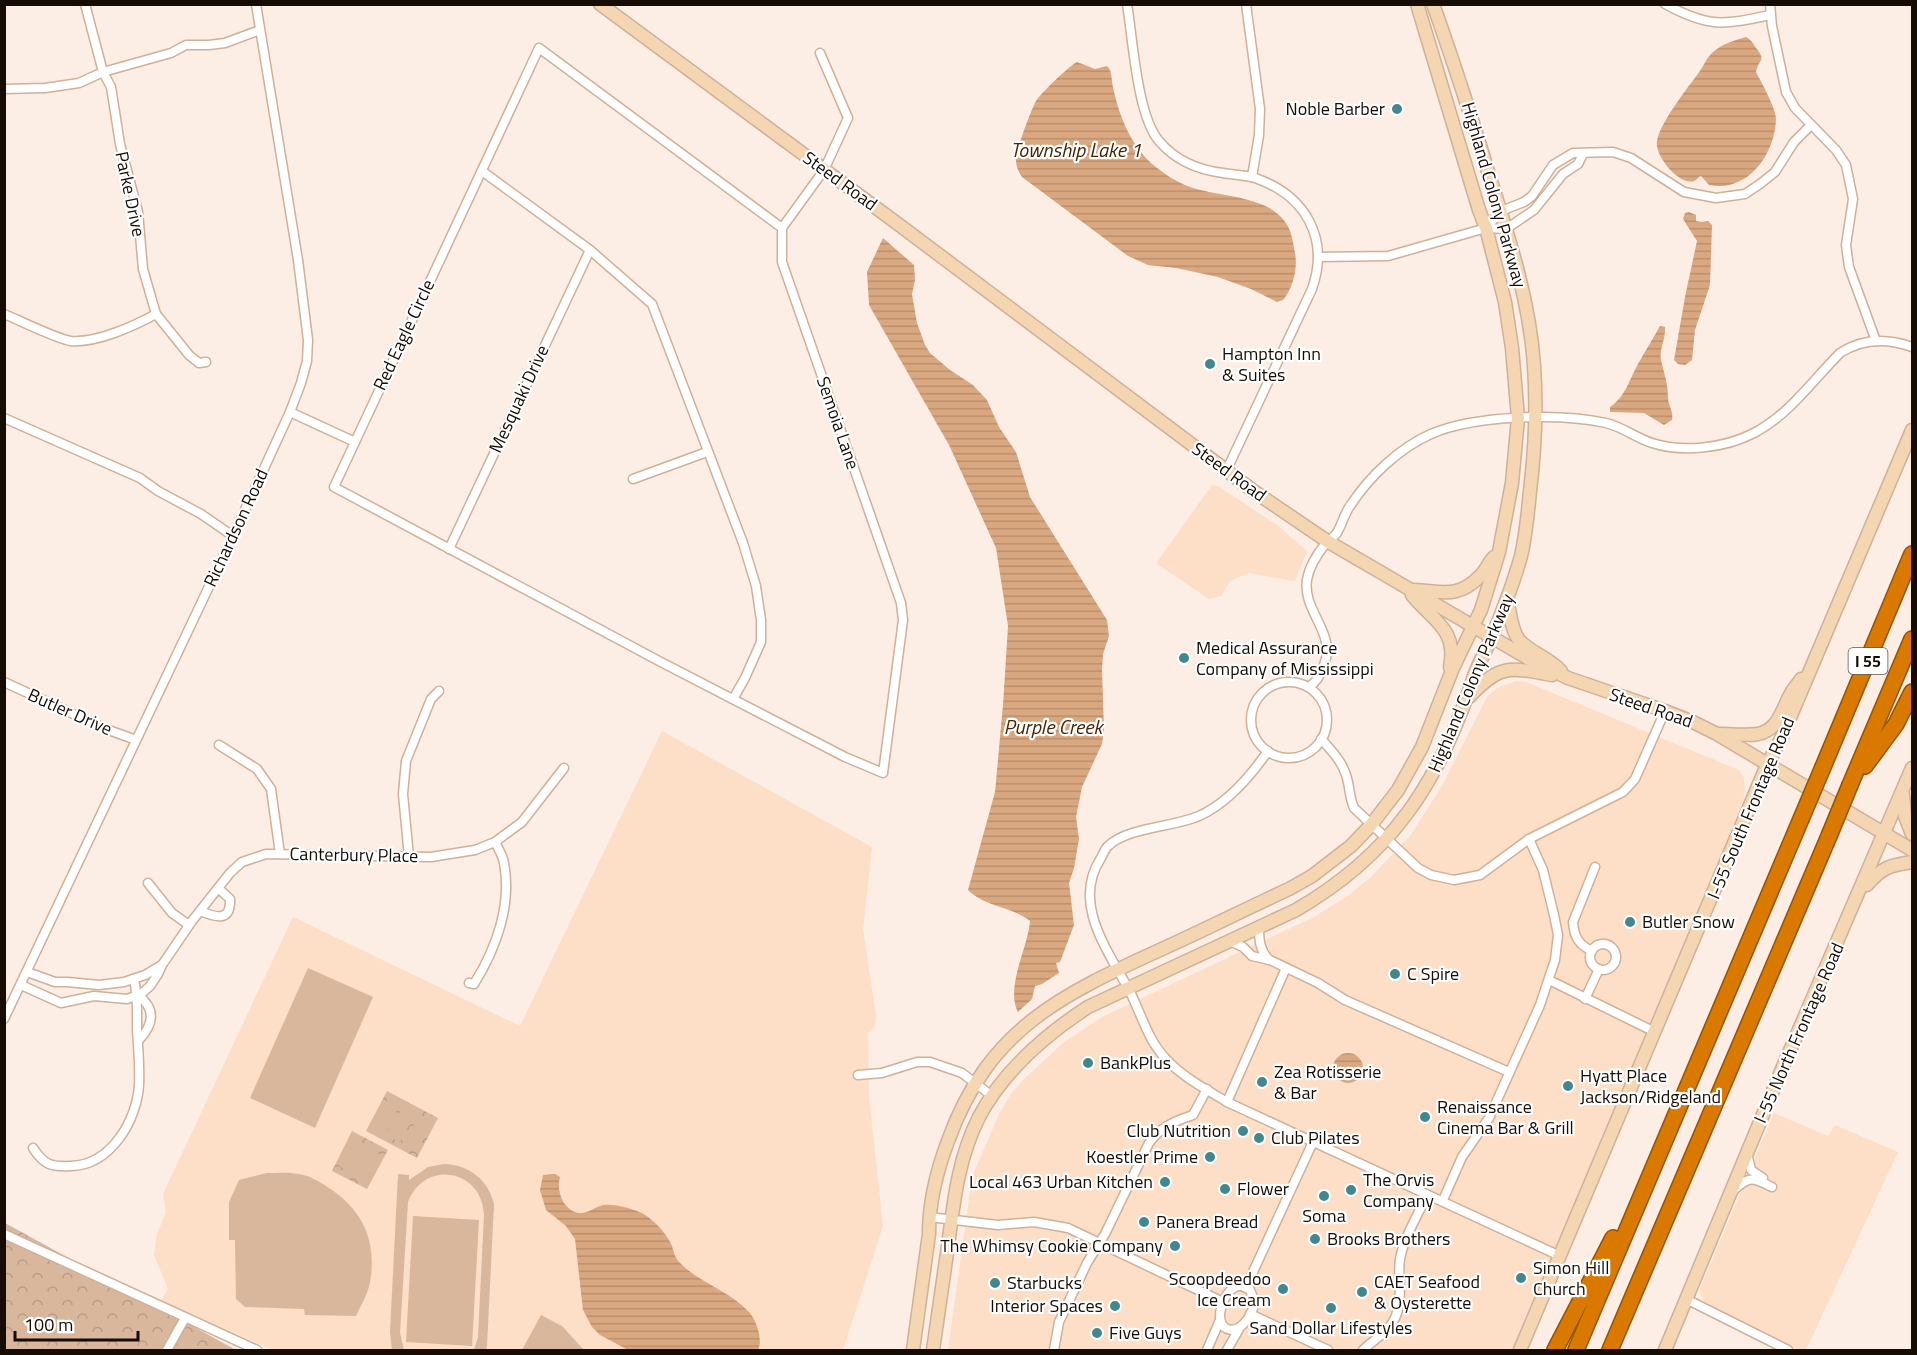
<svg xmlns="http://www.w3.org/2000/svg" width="1917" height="1355" viewBox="0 0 1917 1355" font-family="'Titillium Web',sans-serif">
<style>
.built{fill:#fddec6}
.forest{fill:url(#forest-crowns)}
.garden{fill:#d8b79d}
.water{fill:url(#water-rules)}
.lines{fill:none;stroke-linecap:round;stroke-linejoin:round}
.street-casing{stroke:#cfb098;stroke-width:11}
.secondary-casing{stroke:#cfb098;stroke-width:15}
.highway-casing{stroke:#955301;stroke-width:18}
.street{stroke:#fff;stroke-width:8}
.secondary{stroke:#f4d7b2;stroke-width:12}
.highway{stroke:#d97900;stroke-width:15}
.highway-bridge-casing{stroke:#955301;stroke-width:18;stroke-linecap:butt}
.highway-bridge{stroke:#d97900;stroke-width:15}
.poi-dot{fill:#40888f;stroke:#fff;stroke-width:2}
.labels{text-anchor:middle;stroke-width:4.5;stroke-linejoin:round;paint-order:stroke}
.shield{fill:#fff;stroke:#5c554f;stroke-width:1.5}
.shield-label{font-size:16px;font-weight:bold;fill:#160c04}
.poi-label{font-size:18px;fill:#160c04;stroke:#fff;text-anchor:start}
.street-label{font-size:18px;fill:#160c04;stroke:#fff}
.water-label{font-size:20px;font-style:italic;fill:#462505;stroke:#fff}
</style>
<defs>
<pattern id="forest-crowns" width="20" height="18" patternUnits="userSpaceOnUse" patternTransform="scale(1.5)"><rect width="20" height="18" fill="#d8b79d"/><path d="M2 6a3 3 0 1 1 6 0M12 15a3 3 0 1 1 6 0" fill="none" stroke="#b99c86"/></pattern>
<pattern id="water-rules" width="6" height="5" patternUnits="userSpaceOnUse" patternTransform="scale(1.5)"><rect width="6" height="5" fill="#daa880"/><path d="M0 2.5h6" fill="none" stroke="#ba8f6d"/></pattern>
</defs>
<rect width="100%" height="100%" fill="#fceee4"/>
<g class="built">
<path d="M1212 485 1218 486 1277 525 1307 551 1295 581 1249 573 1230 581 1221 596 1209 599 1157 564V562Z"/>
<path d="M1516 681 1526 682 1739 770 1744 778 1745 788 1744 798 1693 925 1512 1350H948L972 1177 999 1114 1010 1095 1024 1079 1063 1043 1102 1017 1314 917 1349 895 1371 877 1410 836 1442 786 1487 697 1497 688Z"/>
<path d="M662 731 872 847 863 929 876 1015 875 1026 868 1033 869 1096 883 1226 843 1350H273L161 1301 168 1289 154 1255 157 1234 166 1212 163 1194 293 917 520 1026Z"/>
<path d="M1774 1113 1828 1136 1835 1125 1898 1152 1806 1350H1798L1715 1309 1704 1302 1701 1296 1700 1289Z"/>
</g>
<g class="forest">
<path d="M387 1091 438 1118 417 1158 366 1131Z"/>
<path d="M352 1131 388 1150 367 1189 332 1171Z"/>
<path d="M5 1223 236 1350H5Z"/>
</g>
<g class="garden">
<path d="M308 968 373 997 315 1128 250 1098Z"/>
<path d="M387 1100 399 1107 385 1133 373 1127Z"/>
<path d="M402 1109 414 1115 400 1142 388 1136Z"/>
<path d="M418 1117 430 1123 416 1149 404 1143Z"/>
<path d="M353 1140 365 1146 351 1173 339 1166Z"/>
<path d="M369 1149 381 1155 367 1182 355 1176Z"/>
<path d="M444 1164C470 1165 488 1180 494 1204L487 1346 486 1350H474L478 1337 484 1215C482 1169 425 1159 408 1202L400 1333 404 1350H392L390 1332 398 1174 409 1175V1180L428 1167Z"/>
<path d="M267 1173C277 1173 288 1172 299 1174 311 1176 322 1183 332 1190 364 1212 377 1243 370 1282 368 1294 361 1305 356 1316L305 1315 304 1309 245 1307 236 1299 235 1240H229V1202L239 1180Z"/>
<path d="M413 1216 479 1220 472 1346 406 1342Z"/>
<path d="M541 1315 562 1326 584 1350H522Z"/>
</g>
<g class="water">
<path d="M1746 37C1753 41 1752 43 1757 49 1766 61 1759 59 1756 72 1761 82 1776 108 1776 119 1775 154 1748 193 1709 185L1701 176C1700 176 1695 181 1694 181 1679 186 1654 155 1657 141 1660 123 1686 90 1697 75 1703 68 1706 58 1713 52 1722 44 1735 40 1746 37Z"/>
<path d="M1077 62 1095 69 1107 66C1113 72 1111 80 1113 87 1119 116 1130 143 1151 163 1163 173 1176 182 1190 187 1218 197 1268 195 1286 223 1292 232 1293 243 1295 253 1298 268 1293 288 1283 300L1277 302 1251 289 1218 277 1176 268 1148 265 1128 256 1022 177C1018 171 1016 166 1016 159 1016 150 1031 110 1036 101 1040 94 1069 66 1077 62Z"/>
<path d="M1689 212 1696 215V221L1702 222 1708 221 1712 225 1710 285 1695 330 1692 360 1685 365 1678 364 1674 360 1685 297 1697 241 1683 219 1685 213Z"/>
<path d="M883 238 914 265 915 280 912 294 917 323 925 345 930 353 950 370 973 385 987 400 999 427 1016 452 1030 497 1107 620 1109 636 1103 654 1102 670 1104 730 1102 744 1082 787 1076 817 1079 839 1074 868 1069 883 1074 925 1060 962 1056 963 1059 973 1042 984 1035 986 1032 999 1018 1012C1005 987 1028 948 1030 921 1011 906 985 907 968 890L995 792 1003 705 1008 626 996 548 949 445 869 305 867 272Z"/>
<path d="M1660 326 1665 327C1666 338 1659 350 1661 360 1664 373 1668 384 1668 397 1668 406 1674 411 1672 420L1664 425 1644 413 1610 412V407C1626 396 1629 380 1638 364 1645 351 1653 339 1660 326Z"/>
<circle cx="1348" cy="1068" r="15"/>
<path d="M555 1174 560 1177C556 1191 563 1210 579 1213 589 1214 597 1205 605 1205 614 1204 628 1208 637 1211 649 1215 664 1230 670 1242 674 1249 673 1255 679 1262 699 1283 730 1291 749 1312 757 1321 763 1340 758 1350H628L600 1335 592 1327 583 1310 575 1239 566 1226 546 1210 540 1190 543 1175Z"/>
</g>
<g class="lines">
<g class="street-casing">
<g id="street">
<path d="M85 4 103 72 111 87 120 144 138 212 143 269 156 314 189 355 199 363 206 362"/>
<path d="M1127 4C1133 40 1137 115 1159 141 1175 160 1199 170 1223 173 1234 175 1245 175 1255 178 1305 195 1330 238 1312 289L1230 463 1225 469"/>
<path d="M1246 4 1260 109 1259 135 1252 177"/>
<path d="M1665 4C1709 28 1723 25 1770 15"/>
<path d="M1770 4 1772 26 1786 92 1795 108 1836 150 1846 165 1853 199 1846 245 1849 267 1876 341"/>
<path d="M4 89 45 88 79 83 103 72 171 53 186 45H209L225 43 260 30"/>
<path d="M482 171 590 250 652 304 743 543 756 586 761 620V642L745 678 733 699"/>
<path d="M782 228 539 48 334 487 659 661 845 757 883 773 903 620 901 603 782 262V228L824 170 848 118 820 53"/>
<path d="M1486 228 1501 211 1524 202 1532 196 1553 165 1573 153 1613 152 1631 158 1684 192 1716 198 1745 194 1760 184 1775 172 1794 142 1811 125"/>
<path d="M1318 257 1388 256 1486 228 1506 229 1534 210 1563 174 1578 164 1583 154"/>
<path d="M4 314C19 320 57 339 71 341 97 343 134 326 156 314"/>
<path d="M290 412 355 442"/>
<path d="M4 418 140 478 158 491 201 514 233 536"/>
<path d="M633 479 707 452"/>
<path d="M449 549 590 250"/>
<path d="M4 682 106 729 136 740"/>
<circle cx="1289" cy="720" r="38"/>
<path d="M1309 687C1317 682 1321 674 1324 665 1337 633 1302 611 1307 580 1309 567 1318 553 1326 543 1329 540 1333 538 1336 534 1342 526 1344 514 1350 506 1369 477 1399 448 1431 434 1475 415 1560 413 1606 423 1623 427 1636 438 1652 443 1683 453 1725 448 1754 433 1789 415 1813 380 1840 353 1863 338 1887 338 1912 347"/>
<path d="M1321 739C1330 749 1342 761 1346 775 1350 786 1349 797 1354 808L1418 868 1431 875 1454 880 1480 875 1529 839 1623 792 1635 779 1665 711"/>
<path d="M219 745 257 769 271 789 280 854"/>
<path d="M1268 751C1250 777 1228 803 1199 816 1174 827 1128 827 1108 846 1105 849 1103 854 1101 858 1072 902 1106 948 1128 988 1141 1012 1147 1040 1167 1060 1184 1078 1206 1089 1227 1102L1560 1256"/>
<path d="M409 857 403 794 406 761 431 699 439 691"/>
<path d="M148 883 172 913 189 925"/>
<path d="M200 911C215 917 231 923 230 899L218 888"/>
<path d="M1259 928C1259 941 1260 950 1269 960"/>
<path d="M1230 941 1243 947 1252 956 1270 960 1318 983 1345 1000 1509 1072"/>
<circle cx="1603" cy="957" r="13"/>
<path d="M1592 951C1579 945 1574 937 1573 922L1595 867"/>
<path d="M27 972 55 982H67L99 985 124 982 145 975 162 965 192 921 230 873 242 862 266 854 431 857 475 850 495 842 522 822 564 768"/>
<path d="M1549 980 1655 1032"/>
<path d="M469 983 474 984C496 949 512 905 504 863 503 856 498 848 495 842"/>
<path d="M21 985 61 1003 94 996 127 999 141 994 150 986 158 974 162 965"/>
<path d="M138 995C156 1009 154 1024 139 1040"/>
<path d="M1585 999 1599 969"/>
<path d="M4 1019 233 536 290 412 301 383 307 361 308 340 298 260 256 4"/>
<path d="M858 1075 882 1073 917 1062H930L962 1073 992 1096"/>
<path d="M1227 1102 1286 968"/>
<path d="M33 1148C44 1165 51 1167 71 1166 111 1165 137 1120 139 1085 140 1066 138 1047 137 1029 137 1012 138 997 134 979"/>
<path d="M1747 1153 1751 1170 1763 1178"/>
<path d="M1734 1190C1750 1175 1753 1178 1772 1187"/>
<path d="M1443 1200 1462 1157 1489 1118 1540 1005 1555 960 1558 935 1554 915 1543 870 1529 839"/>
<path d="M929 1217 998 1225 1034 1222 1068 1228 1223 1302"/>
<path d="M4 1234 257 1350"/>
<path d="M1237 1286H1242L1250 1290 1255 1302C1245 1343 1208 1335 1224 1300 1227 1293 1230 1289 1237 1286Z"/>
<path d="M1246 1287 1313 1142"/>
<path d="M1686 1299 1788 1350"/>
<path d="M1250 1314 1328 1350"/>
<path d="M167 1350 185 1318"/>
<path d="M1054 1350 1059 1322 1087 1263 1105 1234 1149 1143C1160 1127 1175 1121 1193 1115L1207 1089"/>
<path d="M1207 1350 1220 1320"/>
<path d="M1227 1350 1239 1329"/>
<path d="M1363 1350C1374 1339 1388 1333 1395 1318 1404 1298 1397 1279 1400 1259 1404 1237 1418 1215 1427 1195"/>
</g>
</g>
<g class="secondary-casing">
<g id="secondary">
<path d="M600 4 898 224 1255 492 1327 541 1531 660 1568 678 1665 711 1693 722 1717 734 1912 850"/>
<path d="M1410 590C1439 590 1456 601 1480 576 1486 571 1488 563 1494 557"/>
<path d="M1412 595C1432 620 1458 629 1450 667"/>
<path d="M1507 599C1510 611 1511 630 1519 640 1531 653 1549 658 1561 671"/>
<path d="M1469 697C1500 664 1509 667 1552 675"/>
<path d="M1719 734C1732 734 1746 736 1758 734 1778 730 1782 710 1790 695 1793 689 1798 684 1801 679"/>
<path d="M1903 795 1905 816 1912 834"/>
<path d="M1867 885C1882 867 1891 865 1912 862"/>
<path d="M913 1350 929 1234C929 1203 937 1170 948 1141 990 1024 1068 992 1173 944 1212 926 1250 907 1289 889L1312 876 1351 846 1371 825 1398 790 1422 747 1453 668 1481 610 1499 552 1512 483 1518 418 1512 348 1505 302 1486 228 1479 210 1417 4"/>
<path d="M933 1350C938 1316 943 1281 948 1246 954 1200 958 1159 979 1117 1004 1070 1045 1035 1088 1007L1296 910C1391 855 1438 784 1472 682 1476 668 1484 654 1490 641 1502 613 1513 585 1521 556 1526 535 1528 513 1530 491 1535 450 1537 408 1534 366 1530 303 1510 241 1491 181 1473 122 1454 63 1433 4"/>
<path d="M1520 1350 1767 765 1781 739 1912 430"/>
<path d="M1665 1350 1782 1069 1912 768"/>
</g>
</g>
<g class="highway-casing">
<g id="highway">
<path d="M1865 766 1896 724 1912 692"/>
<path d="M1823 767 1912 554"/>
<path d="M1850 785 1912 639"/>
<path d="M1555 1350 1613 1238"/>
<path d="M1576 1350 1801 819"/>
<path d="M1610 1350 1829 836"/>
</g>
</g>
<use href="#street" class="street"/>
<use href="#secondary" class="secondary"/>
<use href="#highway" class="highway"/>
<g class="highway-bridge-casing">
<g id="highway-bridge">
<path d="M1801 819 1823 767"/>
<path d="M1829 836 1850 785"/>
</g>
</g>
<use href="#highway-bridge" class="highway-bridge"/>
</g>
<g class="poi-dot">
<circle cx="1397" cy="109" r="6"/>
<circle cx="1210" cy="364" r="6"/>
<circle cx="1184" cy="658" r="6"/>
<circle cx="1630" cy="922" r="6"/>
<circle cx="1395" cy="974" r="6"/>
<circle cx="1088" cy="1063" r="6"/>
<circle cx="1262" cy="1082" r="6"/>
<circle cx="1568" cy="1086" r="6"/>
<circle cx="1425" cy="1117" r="6"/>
<circle cx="1243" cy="1131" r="6"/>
<circle cx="1259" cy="1138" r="6"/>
<circle cx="1210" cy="1157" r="6"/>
<circle cx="1165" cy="1182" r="6"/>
<circle cx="1225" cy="1189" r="6"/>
<circle cx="1351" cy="1190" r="6"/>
<circle cx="1324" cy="1196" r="6"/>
<circle cx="1144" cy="1222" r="6"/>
<circle cx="1315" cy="1239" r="6"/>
<circle cx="1175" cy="1246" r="6"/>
<circle cx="1521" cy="1278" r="6"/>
<circle cx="995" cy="1283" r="6"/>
<circle cx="1283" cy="1289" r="6"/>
<circle cx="1362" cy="1292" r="6"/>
<circle cx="1115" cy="1306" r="6"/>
<circle cx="1331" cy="1308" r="6"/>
<circle cx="1097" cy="1333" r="6"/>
</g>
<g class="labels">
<rect class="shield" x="1848.5" y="648" width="39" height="26" rx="4.5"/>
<g class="shield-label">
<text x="1868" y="667">I 55</text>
</g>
<g class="poi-label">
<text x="1385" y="115" text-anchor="end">Noble Barber</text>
<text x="1222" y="360">Hampton Inn<tspan x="1222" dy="21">&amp; Suites</tspan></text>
<text x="1196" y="654">Medical Assurance<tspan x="1196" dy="21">Company of Mississippi</tspan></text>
<text x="1642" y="928">Butler Snow</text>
<text x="1407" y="980">C Spire</text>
<text x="1100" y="1069">BankPlus</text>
<text x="1274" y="1078">Zea Rotisserie<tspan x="1274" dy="21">&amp; Bar</tspan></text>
<text x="1580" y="1082">Hyatt Place<tspan x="1580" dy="21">Jackson/Ridgeland</tspan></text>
<text x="1437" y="1113">Renaissance<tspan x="1437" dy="21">Cinema Bar &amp; Grill</tspan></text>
<text x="1231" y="1137" text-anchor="end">Club Nutrition</text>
<text x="1271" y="1144">Club Pilates</text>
<text x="1198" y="1163" text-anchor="end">Koestler Prime</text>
<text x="1363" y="1186">The Orvis<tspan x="1363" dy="21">Company</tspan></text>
<text x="1153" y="1188" text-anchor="end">Local 463 Urban Kitchen</text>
<text x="1237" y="1195">Flower</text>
<text x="1324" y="1222" text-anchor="middle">Soma</text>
<text x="1156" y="1228">Panera Bread</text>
<text x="1327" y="1245">Brooks Brothers</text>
<text x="1163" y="1252" text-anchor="end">The Whimsy Cookie Company</text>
<text x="1533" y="1274">Simon Hill<tspan x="1533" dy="21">Church</tspan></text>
<text x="1271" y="1285" text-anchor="end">Scoopdeedoo<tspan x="1271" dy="21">Ice Cream</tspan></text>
<text x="1374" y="1288">CAET Seafood<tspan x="1374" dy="21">&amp; Oysterette</tspan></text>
<text x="1007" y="1289">Starbucks</text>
<text x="1103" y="1312" text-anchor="end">Interior Spaces</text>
<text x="1331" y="1334" text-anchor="middle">Sand Dollar Lifestyles</text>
<text x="1109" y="1339">Five Guys</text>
</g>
<g class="street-label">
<text transform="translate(840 181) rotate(36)" y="6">Steed Road</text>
<text transform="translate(130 194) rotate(78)" y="6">Parke Drive</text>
<text transform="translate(1494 195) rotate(74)" y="6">Highland Colony Parkway</text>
<text transform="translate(404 335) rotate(-65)" y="6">Red Eagle Circle</text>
<text transform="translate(519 399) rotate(-65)" y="6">Mesquaki Drive</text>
<text transform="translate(838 423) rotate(71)" y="6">Semoia Lane</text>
<text transform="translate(1229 472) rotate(36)" y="6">Steed Road</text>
<text transform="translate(236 528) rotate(-65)" y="6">Richardson Road</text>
<text transform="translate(1471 683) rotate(-67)" y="6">Highland Colony Parkway</text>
<text transform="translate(1651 708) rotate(19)" y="6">Steed Road</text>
<text transform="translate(70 712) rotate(24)" y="6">Butler Drive</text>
<text transform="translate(1751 808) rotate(-67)" y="6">I-55 South Frontage Road</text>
<text transform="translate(354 855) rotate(1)" y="6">Canterbury Place</text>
<text transform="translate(1799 1033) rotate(-66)" y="6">I-55 North Frontage Road</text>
</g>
<g class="water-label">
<text x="1076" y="157">Township Lake 1</text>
<text x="1053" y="734">Purple Creek</text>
</g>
</g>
<rect width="1917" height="1355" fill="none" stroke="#160c04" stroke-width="12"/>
<path d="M15 1331v9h123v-9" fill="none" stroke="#160c04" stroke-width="3"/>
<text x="24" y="1331" font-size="18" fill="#160c04" stroke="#ffffff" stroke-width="4.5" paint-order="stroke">100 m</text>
</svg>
